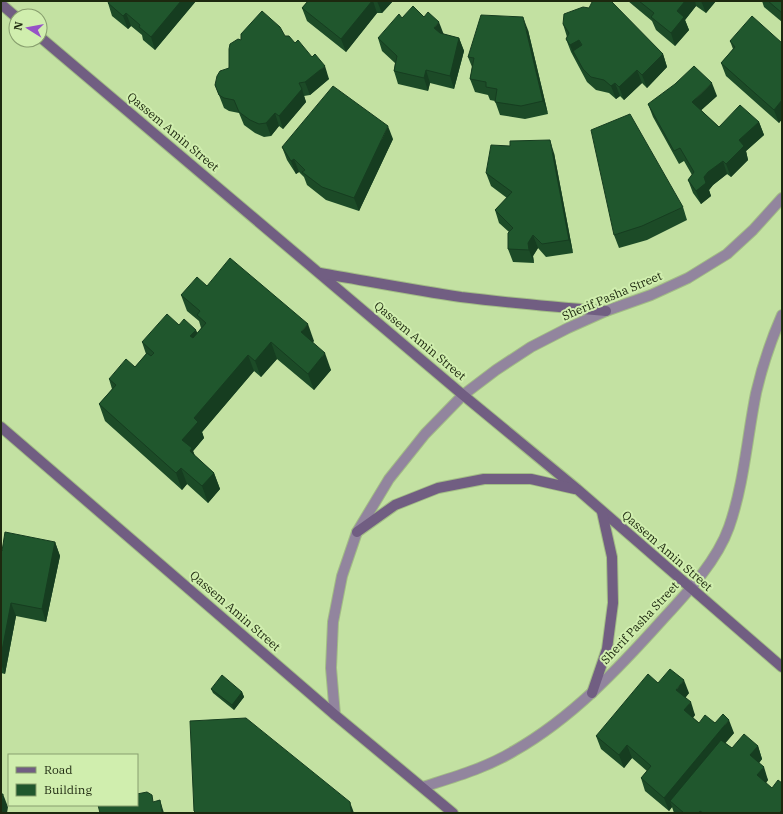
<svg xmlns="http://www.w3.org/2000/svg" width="783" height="814" viewBox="0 0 783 814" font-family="'IBM Plex Serif',serif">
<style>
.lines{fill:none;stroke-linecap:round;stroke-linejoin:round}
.minor-casing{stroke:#a2bc85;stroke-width:12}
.secondary-casing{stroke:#a2bc85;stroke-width:12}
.minor{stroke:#92859e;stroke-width:10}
.secondary{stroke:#715e82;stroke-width:10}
.wall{fill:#1c4b27}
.shaded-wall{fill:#163d20}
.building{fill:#20572d;stroke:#163d20}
.labels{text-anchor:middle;stroke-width:4;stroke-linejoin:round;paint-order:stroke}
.street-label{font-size:12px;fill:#1d280f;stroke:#d0eeae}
</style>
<rect width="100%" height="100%" fill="#c3e1a2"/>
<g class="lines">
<g class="minor-casing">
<g id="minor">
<path d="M335 715 331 668 333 622 342 576 357 532 389 479 425 434 463 395 496 370 531 347 568 328 606 311 651 295 688 278 727 254 753 230 782 198"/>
<path d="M423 787C454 777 486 768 514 751 572 718 619 668 663 619 687 593 717 561 729 527 744 484 747 438 756 393 762 367 771 340 782 315"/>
</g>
</g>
<g class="secondary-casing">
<g id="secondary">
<path d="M1 4 16 17"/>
<path d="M40 37 463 395 577 489 782 667"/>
<path d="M320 273C367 281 414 290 461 297 509 303 557 307 606 311"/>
<path d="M1 427 335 715 453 813"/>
<path d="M357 532 395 505 438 488 484 479H531L575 489"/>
<path d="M592 693 607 649 613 603 612 557 602 512"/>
</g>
</g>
<use href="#minor" class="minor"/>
<use href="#secondary" class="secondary"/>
</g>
<g class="wall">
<path d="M109 1H196L155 50 143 40 142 35 131 26 128 29 112 16 108 3Z"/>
<path d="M308 1H393L382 13H377L346 52 307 21 302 8Z"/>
<path d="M628 1H716L706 13 696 6 685 20 689 30 675 46 656 30 652 21Z"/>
<path d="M762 1H782V22L764 7Z"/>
<path d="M563 24 663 54 667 67 647 88 642 83 624 100 620 96 616 99 609 93 596 90 587 82 571 52 566 39 567 37Z"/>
<path d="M528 30 548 114 525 119 500 115 495 101 490 100 488 95 475 92 470 79 472 67 468 57Z"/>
<path d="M443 34 459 38 464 51 454 89 430 83 428 91 398 84 394 71 395 63 382 51 378 38Z"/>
<path d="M285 36 295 43 329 79 310 95 304 96 306 102 283 129 279 126 271 136 264 137 255 133 244 125 239 113 229 111 224 108 215 85 229 68 241 40Z"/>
<path d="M730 41 782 43V119L779 123 726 76 721 63 733 49Z"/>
<path d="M717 96 701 110 719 127 759 122 764 135 746 151 748 160 731 177 727 174 713 185 709 190 711 196 701 204 693 193 688 180 692 175 684 161 679 164 653 117 648 104Z"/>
<path d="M393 139 359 211 326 200 307 185 304 177 299 172 296 174 287 160 282 147Z"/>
<path d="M554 153 573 253 546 257 538 248 533 256 534 263 513 262 508 249 509 232 499 223 495 210 507 198 491 186 486 173Z"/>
<path d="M683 207 687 220 647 240 619 248 614 235Z"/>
<path d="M207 286 314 341 312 342 331 370 314 390 277 359 261 377 254 371 202 432 204 438 193 451 195 456 214 473 220 489 208 503 187 484 182 490 105 421 99 404 112 389 109 379 135 367 146 354 142 342 196 330 197 333 201 328 199 321 187 311 181 295Z"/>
<path d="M55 542 60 556 46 622 16 616 5 674 1 673V550Z"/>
<path d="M658 683 689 693 685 698 695 715 693 718 699 723H715L734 733 725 743 732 748 758 746 762 759 759 763 768 780 766 783 782 813H674L672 807 669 811 645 791 641 778 647 771 632 758 624 768 601 749 596 736Z"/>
<path d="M211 689 242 692 244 697 234 710 213 693Z"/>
</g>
<g class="shaded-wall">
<path d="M181 1H196L155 50 151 37Z"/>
<path d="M372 1H373L377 13 346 52 341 39Z"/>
<path d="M377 1H393L382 13Z"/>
<path d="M685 1H695L696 6 685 20 689 30 675 46 671 33 677 11Z"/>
<path d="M701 1H716L706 13Z"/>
<path d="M126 13 131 26 128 29 123 16Z"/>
<path d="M523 17 528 30 548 114 543 101Z"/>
<path d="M439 22 444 35 438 41 434 28Z"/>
<path d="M459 38 464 51 454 89 450 76Z"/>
<path d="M579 40 584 53 573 51 575 58 570 45Z"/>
<path d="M663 54 667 67 647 88 642 75Z"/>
<path d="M325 66 329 79 310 95 305 82Z"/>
<path d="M426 70 430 83 428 91 424 78Z"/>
<path d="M637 70 642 83 624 100 619 87Z"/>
<path d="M615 83 620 96 616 99 611 86Z"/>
<path d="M712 83 717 96 696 115 692 102Z"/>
<path d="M302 89 306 102 283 129 279 116Z"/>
<path d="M782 100V119L779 123 774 110Z"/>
<path d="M275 113 279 126 271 136 266 123Z"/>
<path d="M759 122 764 135 746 151 748 160 731 177 726 164 739 140Z"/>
<path d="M388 126 393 139 359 211 354 198Z"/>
<path d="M550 140 554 153 573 253 569 240Z"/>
<path d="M294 159 299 172 296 174 291 161Z"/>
<path d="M723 161 727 174 713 185 709 190 711 196 701 204 696 191 704 177 708 172Z"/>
<path d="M533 235 538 248 533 256 534 263 529 250 528 243Z"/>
<path d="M308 324 314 341 307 349 301 332Z"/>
<path d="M196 330 202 346 190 336Z"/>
<path d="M271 342 277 359 261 377 255 361Z"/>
<path d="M325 353 331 370 314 390 308 374Z"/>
<path d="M248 355 254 371 202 432 204 438 193 451 198 465 182 440 194 418Z"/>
<path d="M181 468 187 484 182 490 176 473Z"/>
<path d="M214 473 220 489 208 503 202 486Z"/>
<path d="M55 542 60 556 46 622 42 609Z"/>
<path d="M11 603 16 616 5 674 1 663V656Z"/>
<path d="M684 680 689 693 681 703 676 690Z"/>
<path d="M242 692 244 697 234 710 232 705Z"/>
<path d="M691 702 695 715 688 723 684 710Z"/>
<path d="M729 720 734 733 674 804 670 801 672 807 669 811 664 798Z"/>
<path d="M627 745 632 758 624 768 619 755Z"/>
<path d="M758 746 762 759 755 768 750 755Z"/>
<path d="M764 767 768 780 762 788 757 775Z"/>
<path d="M3 794 8 807 7 813H1V804Z"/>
<path d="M160 800 164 813H162Z"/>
<path d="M350 802 354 813H351Z"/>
</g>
<g class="building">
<path d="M109 1H181L151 37 139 27 140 25 126 13 123 16 108 3Z"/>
<path d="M308 1H372L341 39 302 8Z"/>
<path d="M592 1H611L663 54 642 75 637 70 619 87 615 83 611 86 604 80 591 77 583 69 573 51 582 45 579 40 570 45 566 39 569 33 563 24 564 14 583 7 589 8 592 2Z"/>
<path d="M639 1H685L677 11 684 17 671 33 651 17 654 13Z"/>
<path d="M768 1H782V13Z"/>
<path d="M413 6 424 17 428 12 439 22 434 28 440 33 459 38 450 76 426 70 424 78 394 71 397 56 378 38 399 14 402 18Z"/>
<path d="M262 11 280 27 285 36H289L295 43 298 40 312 57 315 54 325 66 305 82 299 83 302 89 279 116 275 113 266 123 259 124 250 120 239 112 234 100 224 98 219 95 215 85 217 76 220 71 229 68V49L230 44 238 39 241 40V34Z"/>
<path d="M481 15 523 17 543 101 521 106 495 102 497 89 486 87V82L470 79 474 58 468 57Z"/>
<path d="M752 16 782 43V100L774 110 721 63 735 47 730 41Z"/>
<path d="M694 66 712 83 692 102 719 127 740 105 759 122 739 140 744 146 726 164 723 161 708 172 704 177 706 183 696 191 688 180 694 172 680 148 674 151 648 104 675 84Z"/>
<path d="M333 86 388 126 354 198 322 187 302 172 305 170 294 159 291 161 282 147Z"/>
<path d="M630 114 683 207 642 226 614 235 591 130Z"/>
<path d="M550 140 569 240 542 244 533 235 528 243 529 250 508 249V233L513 228 495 210 512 192 486 173 491 145 510 146V141Z"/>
<path d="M230 258 308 324 301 332 325 353 308 374 271 342 255 361 248 355 194 418 198 422 182 440 192 448 190 451 214 473 202 486 181 468 176 473 99 404 116 385 109 379 126 359 135 367 147 353 151 356 154 353 142 342 167 314 179 325 184 319 196 330 190 336 193 338 206 323 197 315 200 311 181 295 197 277 207 286Z"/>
<path d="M5 532 55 542 42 609 11 603 1 656V550L2 551Z"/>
<path d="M670 669 684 680 676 690 691 702 684 710 699 723 705 715 715 723 723 714 729 720 664 798 641 778 651 766 627 745 619 755 596 736 648 674 658 683Z"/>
<path d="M222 675 242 692 232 705 211 689Z"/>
<path d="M246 718 350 802 351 813H196L194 811 190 721Z"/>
<path d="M744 734 758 746 750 755 764 767 757 775 772 788 778 780 782 783V810L779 813H703L700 811 698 813H684L670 801 721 740 732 748Z"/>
<path d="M147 792 152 795 153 802 160 800 162 813H100L98 805H137V794Z"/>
<path d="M1 794H3L1 804Z"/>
</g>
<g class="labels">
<g class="street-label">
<text transform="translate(173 132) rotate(40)" y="4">Qassem Amin Street</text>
<text transform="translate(612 296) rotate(-23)" y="4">Sherif Pasha Street</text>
<text transform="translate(420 341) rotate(40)" y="4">Qassem Amin Street</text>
<text transform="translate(667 551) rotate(41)" y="4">Qassem Amin Street</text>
<text transform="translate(235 611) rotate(41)" y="4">Qassem Amin Street</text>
<text transform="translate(640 623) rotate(-47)" y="4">Sherif Pasha Street</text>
</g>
</g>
<rect width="783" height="814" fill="none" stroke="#1d280f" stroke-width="4"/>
<rect x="8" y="754" width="130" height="52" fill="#d0eeae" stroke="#889f6e"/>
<rect x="16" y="767" width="20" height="6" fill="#715e82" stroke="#889f6e"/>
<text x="44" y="774" font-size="12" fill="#1d280f">Road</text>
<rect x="16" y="784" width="20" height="12" fill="#20572d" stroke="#889f6e"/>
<text x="44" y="794" font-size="12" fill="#1d280f">Building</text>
<g transform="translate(28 28) rotate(281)"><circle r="19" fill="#d0eeae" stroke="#889f6e"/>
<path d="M0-3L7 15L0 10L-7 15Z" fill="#9653c7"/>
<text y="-6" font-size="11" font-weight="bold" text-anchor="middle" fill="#1d280f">N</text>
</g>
</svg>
